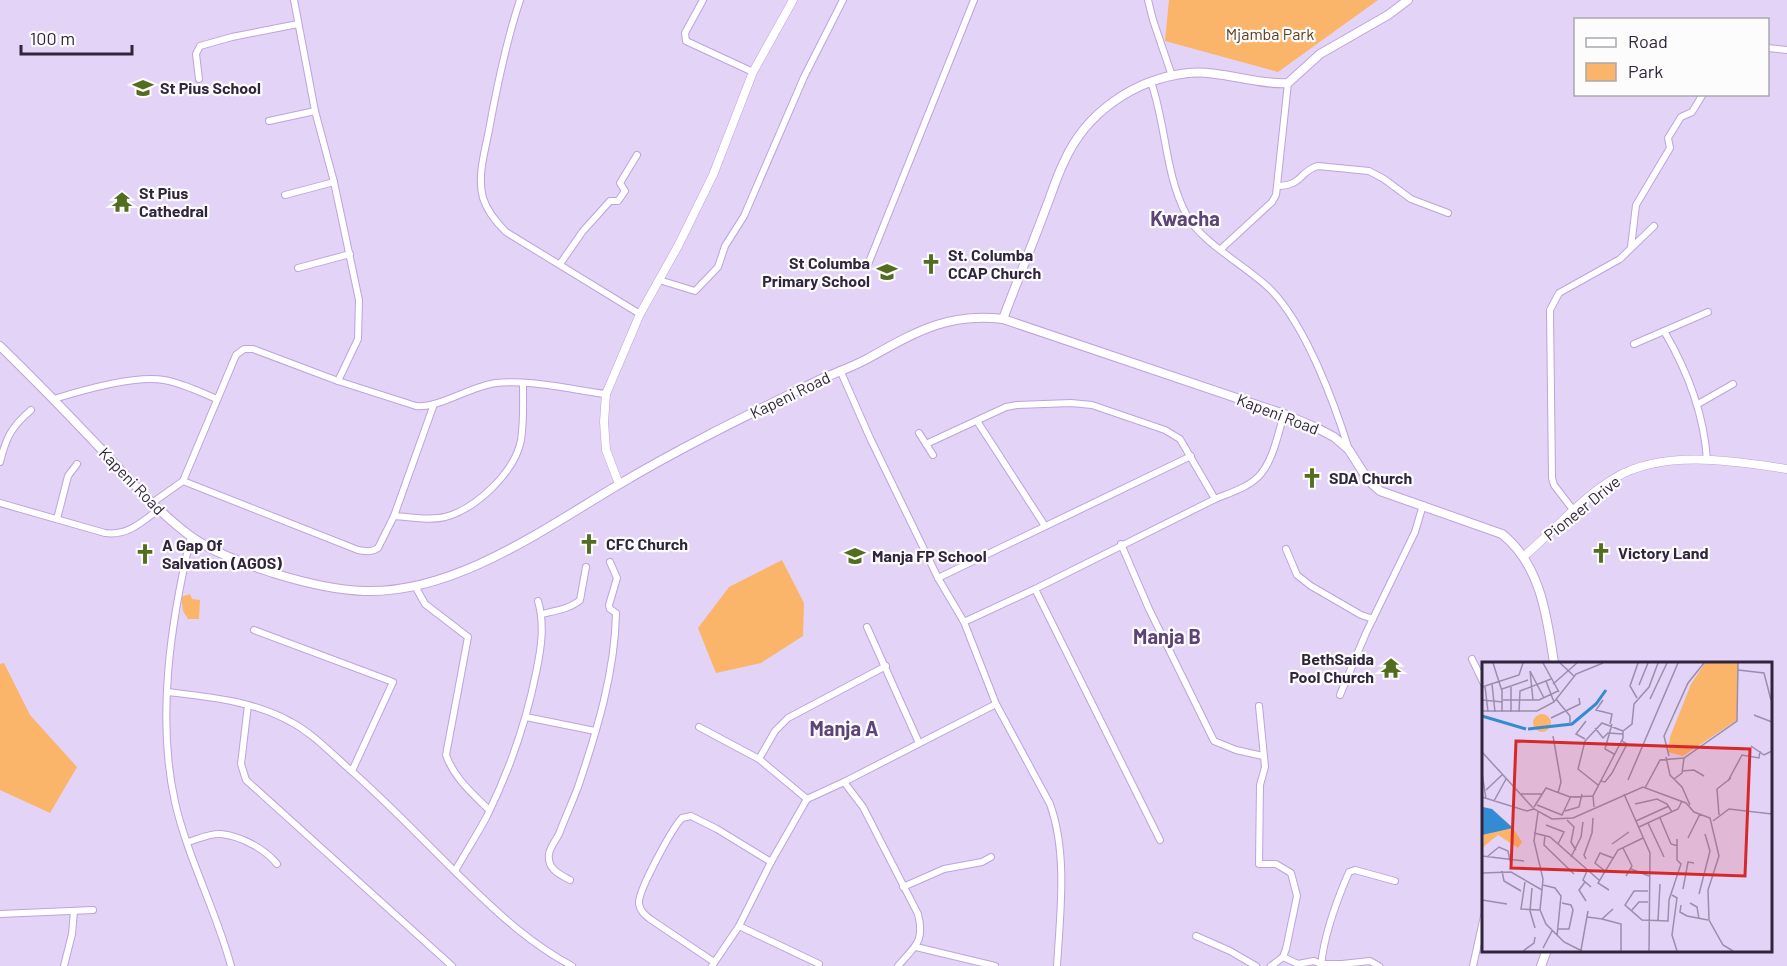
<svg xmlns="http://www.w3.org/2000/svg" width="1787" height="966" viewBox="0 0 1787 966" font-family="Barlow,sans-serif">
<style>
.green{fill:#fbb56b}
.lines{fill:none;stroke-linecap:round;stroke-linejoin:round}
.minor-casing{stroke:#bea3dc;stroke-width:8}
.tertiary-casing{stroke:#bea3dc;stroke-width:9}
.secondary-casing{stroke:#bea3dc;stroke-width:10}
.minor{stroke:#fff;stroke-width:6}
.tertiary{stroke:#fff;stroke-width:8}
.secondary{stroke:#fff;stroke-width:8}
.labels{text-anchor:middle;stroke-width:4.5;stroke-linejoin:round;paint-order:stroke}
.park-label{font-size:16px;fill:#5e3e1b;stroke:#fcfcfc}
.poi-label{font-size:16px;font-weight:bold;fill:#30253c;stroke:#fcfcfc;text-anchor:start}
.street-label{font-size:16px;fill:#30253c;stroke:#fcfcfc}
.quarter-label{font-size:20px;font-weight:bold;fill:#5e4476;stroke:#fcfcfc}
.inset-river{fill:none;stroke:#338cd3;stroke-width:3}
.inset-road{fill:none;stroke:#9b8dac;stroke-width:1.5}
.view{fill:#d62828;fill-opacity:0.15;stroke:#d62828;stroke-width:3}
.inset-edge{fill:none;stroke:#30253c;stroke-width:3}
</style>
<rect width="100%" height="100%" fill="#e3d3f6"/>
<g class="green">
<path d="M1169 0H1378L1278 72 1165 41Z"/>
<path d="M782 560 804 603 803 636 761 663 716 673 698 628 729 587Z"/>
<path d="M190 594 192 599 200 600 199 619H188L183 611 181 597Z"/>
<path d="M4 663 30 715 77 767 50 813 0 790V664Z"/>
</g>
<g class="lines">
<g class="minor-casing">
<g id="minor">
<path d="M294 0 315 111 334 182 359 300 358 339 338 381"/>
<path d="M520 0C506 42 497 86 489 130 485 151 477 176 483 198 487 211 496 222 506 232L640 314"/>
<path d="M703 0 685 33 686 41 753 72"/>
<path d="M1148 0 1153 20 1172 76"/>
<path d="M1768 48 1787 50"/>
<path d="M199 79 196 54 200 46 232 37 298 24"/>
<path d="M1151 82C1166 124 1165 174 1186 214 1201 243 1247 266 1271 290 1306 326 1334 402 1349 450"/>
<path d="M269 121 315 111"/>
<path d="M1278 186C1304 185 1299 171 1318 166L1369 171 1384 179 1411 199 1448 213"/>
<path d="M285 195 334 182"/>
<path d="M1631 247 1636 205 1670 148 1668 138 1681 117 1692 112 1703 94"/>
<path d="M1221 249 1272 202 1276 195 1288 83"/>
<path d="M560 264 583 231 610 201H618L625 191 620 183 637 155"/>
<path d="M867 267 974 0"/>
<path d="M298 268 350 254"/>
<path d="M659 280 695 291 718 267 725 246 744 216 804 77 843 0"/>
<path d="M1664 331C1687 370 1704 414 1707 460"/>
<path d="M1634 344 1708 312"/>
<path d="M840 370 870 438 938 578 964 622 996 704 1050 804C1068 854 1060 914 1057 966"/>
<path d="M54 399C83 390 135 375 164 380 182 383 200 392 217 399"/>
<path d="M1698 404 1733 384"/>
<path d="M977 421 1045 526"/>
<path d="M919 433 933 455"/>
<path d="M926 444 1006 407 1017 405 1071 403 1092 405 1165 430 1180 439 1215 499"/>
<path d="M0 462C6 438 11 427 31 410"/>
<path d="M183 481 358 550C365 551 371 553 378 548L394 516 434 404"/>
<path d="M0 503 105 533C127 536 141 523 158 510"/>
<path d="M152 503 183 481 236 355 244 349H253L338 381 416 406C437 409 471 386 496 383 527 379 574 390 606 394"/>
<path d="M1574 511 1554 485 1552 478 1550 310 1559 293 1620 259 1654 226"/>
<path d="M394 516C411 517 429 521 445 517 476 509 515 472 521 440 524 421 523 402 523 384"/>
<path d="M57 519 68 476 77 464"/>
<path d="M191 536C171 621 156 717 175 802 188 859 216 910 231 966"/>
<path d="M1121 544 1149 609 1214 741 1236 750 1263 756"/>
<path d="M1286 549 1297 575 1311 586 1361 615 1373 619"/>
<path d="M938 578 1191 456"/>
<path d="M415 586 425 604 468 637 446 755C454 778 472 793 489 810"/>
<path d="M1035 589 1160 840"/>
<path d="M542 614C554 611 570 609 580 600L586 567"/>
<path d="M964 622 1035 589 1215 499C1229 493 1247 488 1258 477 1273 462 1278 434 1284 414"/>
<path d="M867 627 919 743"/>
<path d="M254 630 393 682 352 771"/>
<path d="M1472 659 1484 684"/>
<path d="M168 692C209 697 254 701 291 722 312 733 330 752 347 767 391 805 430 848 472 888 503 918 533 945 572 966"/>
<path d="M1340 695 1366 633 1415 532 1423 505"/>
<path d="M248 705 241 764 246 780 452 966"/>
<path d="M1259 706 1265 767 1260 785 1259 864H1276L1291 873 1297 896 1286 949 1283 957 1271 966"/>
<path d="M526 717 595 731"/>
<path d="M699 727 759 759 807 799"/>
<path d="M759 759 775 731 788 718 886 666"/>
<path d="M844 782 863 807 918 914C925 942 915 946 898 966"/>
<path d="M188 842C198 839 210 833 221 834 241 836 265 849 277 864"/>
<path d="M455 871C465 853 477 835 487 816 509 771 526 723 536 673 541 649 545 625 538 601"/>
<path d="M570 880C559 874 547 869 549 854 550 847 556 840 559 834 565 818 572 803 578 787 597 731 615 672 616 613L610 609 609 605 617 578 610 562"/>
<path d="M903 887 944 869 982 862 991 857"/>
<path d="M0 914 93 910"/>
<path d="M739 926 819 964"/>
<path d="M1196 936 1230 951 1256 966"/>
<path d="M916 947 995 966"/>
<path d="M1283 957 1298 964 1314 961 1321 964H1342L1370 961 1379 966"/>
<path d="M714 962 650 919C645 915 640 911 639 904 637 892 673 827 682 818L691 816 717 829 771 862"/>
<path d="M64 966 72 934 74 911"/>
<path d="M712 966 739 926 771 862 807 799 844 782 996 704"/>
<path d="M1321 966C1324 934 1336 902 1349 872L1355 870 1395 881"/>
<path d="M1473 966 1484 916"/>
</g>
</g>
<g class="tertiary-casing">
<g id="tertiary">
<path d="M619 484 606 450 604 422 606 394 640 314 678 246 713 175 753 72 793 0"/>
<path d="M1524 556C1554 531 1581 498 1615 478 1663 449 1734 461 1787 469"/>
</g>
</g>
<g class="secondary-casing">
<g id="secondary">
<path d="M1003 319C1016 284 1031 248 1044 213 1051 196 1056 178 1064 162 1086 112 1135 79 1188 73 1223 70 1254 85 1288 83L1320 54 1388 15 1408 0"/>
<path d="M0 346C35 380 68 414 102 450 129 479 156 510 189 535 213 553 244 563 273 573 302 582 334 590 364 591 454 594 544 529 618 485 683 446 752 413 819 380 835 373 852 367 867 359 914 333 947 312 1003 319L1284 414 1317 428 1334 437 1349 450 1368 480 1380 491 1502 534C1541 565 1547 617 1554 663"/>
<path d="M1541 966 1547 950"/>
</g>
</g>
<use href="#minor" class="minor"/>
<use href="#tertiary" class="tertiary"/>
<use href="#secondary" class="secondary"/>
</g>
<defs>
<g id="school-bare" transform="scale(1.62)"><path d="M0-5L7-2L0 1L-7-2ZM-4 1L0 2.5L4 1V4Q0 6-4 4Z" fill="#526d20" stroke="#fcfcfc" stroke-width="2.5" paint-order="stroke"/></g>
<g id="temple-bare" transform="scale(1.62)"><path d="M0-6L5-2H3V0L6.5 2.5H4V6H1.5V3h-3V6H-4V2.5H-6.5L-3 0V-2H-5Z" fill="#526d20" stroke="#fcfcfc" stroke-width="2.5" paint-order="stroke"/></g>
<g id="church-bare" transform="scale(1.62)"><path d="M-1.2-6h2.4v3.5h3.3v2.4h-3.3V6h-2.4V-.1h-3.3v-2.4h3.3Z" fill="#526d20" stroke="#fcfcfc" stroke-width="2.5" paint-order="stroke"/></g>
</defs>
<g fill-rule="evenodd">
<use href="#school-bare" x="143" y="88"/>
<use href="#temple-bare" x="122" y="202"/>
<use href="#church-bare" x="931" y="264"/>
<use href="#school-bare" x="887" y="272"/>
<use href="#church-bare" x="1312" y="478"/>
<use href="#church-bare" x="589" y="544"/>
<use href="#church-bare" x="1601" y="553"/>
<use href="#church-bare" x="145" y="554"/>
<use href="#school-bare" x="855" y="556"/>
<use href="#temple-bare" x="1391" y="668"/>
</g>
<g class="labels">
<g class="park-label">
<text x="1270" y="40">Mjamba Park</text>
</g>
<g class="poi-label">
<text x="160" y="94">St Pius School</text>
<text x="139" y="199">St Pius<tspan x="139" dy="18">Cathedral</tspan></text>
<text x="948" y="261">St. Columba<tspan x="948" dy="18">CCAP Church</tspan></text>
<text x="870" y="269" text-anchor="end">St Columba<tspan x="870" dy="18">Primary School</tspan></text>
<text x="1329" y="484">SDA Church</text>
<text x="606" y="550">CFC Church</text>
<text x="162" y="551">A Gap Of<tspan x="162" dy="18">Salvation (AGOS)</tspan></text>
<text x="1618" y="559">Victory Land</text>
<text x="872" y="562">Manja FP School</text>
<text x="1374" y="665" text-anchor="end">BethSaida<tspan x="1374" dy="18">Pool Church</tspan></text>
</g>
<g class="street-label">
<text transform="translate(790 395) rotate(-26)" y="6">Kapeni Road</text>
<text transform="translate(1278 414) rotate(21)" y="6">Kapeni Road</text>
<text transform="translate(132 481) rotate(46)" y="6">Kapeni Road</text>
<text transform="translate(1582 508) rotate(-39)" y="6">Pioneer Drive</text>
</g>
<g class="quarter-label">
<text x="1185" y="226">Kwacha</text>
<text x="1167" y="644">Manja B</text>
<text x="844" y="736">Manja A</text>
</g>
</g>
<g transform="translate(1482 662)">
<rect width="290" height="290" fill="#e3d3f6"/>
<path d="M223 1H256L255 58 201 94 186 90 188 75 209 22ZM51 61a9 9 0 1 1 18 0a9 9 0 1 1-18 0ZM31 166 40 180 36 186 16 173 1 185 2 170Z" fill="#fbb56b"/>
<path d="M1 145 10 147 31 166 0 173Z" fill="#338cd3"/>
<path class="inset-river" d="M0 54 44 67M46 67 90 62 114 42 124 28"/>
<path class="inset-road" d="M11 1 20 29V50M61 1 77 30M78 1 92 14M256 8 282 11 289 38M48 9 62 36M48 9 51 38M64 19 72 40M10 22 13 50M71 22 95 1M157 23 166 1M3 24 6 50M0 25 37 13 41 1M20 27 46 18M155 36 148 24 156 1M74 37 88 54V62M168 37 185 1M0 38 21 40M21 38H57L76 29M121 38 114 48 130 52 128 62M0 49H55L72 40 94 12 121 1M29 50V25M37 50 38 29 69 17M272 53 290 60M69 56 98 42 97 36M130 62 123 87 132 92M113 66 121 76 126 71 141 72M141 69 150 62 152 42 167 25 176 1M71 74 79 120 76 131M103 77 94 72 104 59M269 84 282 93 290 89M0 90 52 147 70 157 91 156 161 125 204 141 212 150 228 156 237 194 226 228 227 258 241 283 251 289M187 94 182 74 206 21 222 1M184 95 188 113 200 125 208 143M200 109 212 108 222 114M0 111 4 137M192 117 200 111 202 96M146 118 196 1M119 119 123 120 130 111 145 82 140 79M246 119 260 93 277 96 278 89M116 123 96 107 103 79 120 61 141 69M163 126 178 98 202 96 255 59 256 1M4 128 20 113M39 132H60M142 132 168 191 167 289M0 135 45 149 52 147M12 139 24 117M153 142 175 137 185 142 190 150M55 143 80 153 89 134M52 145 64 126 88 135 111 134M112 145 111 134 141 76V69M83 149 97 145 100 132M237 153 235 127 249 116M178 156 189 182 196 184M85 158 92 165 89 180 94 188M154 159 187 144M231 159 247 147 290 152M166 161 182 195M64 163 82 170 76 182M157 165 196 147 200 139M52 171 68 175 117 218M63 173 62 183 92 212M206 176 218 152M130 182 147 170M141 186 150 204 144 214M0 194 42 199M6 194 17 185 26 189 28 199M89 195 99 175 101 160M104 197 102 193 110 171 111 156M149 207 167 214M20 209 22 219 39 229M105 209 101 218 109 225M123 209 113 201 118 191 131 196M0 211 29 210 60 228 61 217 52 179 56 150M43 220 39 247 58 248M103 220 97 228 104 239M61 223 73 226 79 234 75 274M50 226 48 249 53 266M201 227 206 200 212 201M60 228 58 248 64 262 82 280 100 289M127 228 116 221 136 188 161 176M166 229H152L143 243 160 258 186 259 187 238 199 202 195 198V177M217 232 228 189 223 172M190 233 195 236 190 273 195 289M0 238 25 242M208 241 215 245 217 257M199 243 198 250 205 254 226 258M150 248 157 240H166M105 255 120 257 131 247M120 257 139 262V289M176 259 178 222M76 267H87L91 248 89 243 80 241M61 286 70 269M99 288 106 249M41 289 52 281 53 275"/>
<path class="view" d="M34 79 268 87 263 214 29 206Z"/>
<rect width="290" height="290" class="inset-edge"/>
</g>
<rect x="1574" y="18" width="195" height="78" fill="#fcfcfc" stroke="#aaa6af" stroke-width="1.5"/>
<rect x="1586" y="38" width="30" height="9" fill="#ffffff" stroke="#aaa6af" stroke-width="1.5"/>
<text x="1628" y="48" font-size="18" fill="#30253c">Road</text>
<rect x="1586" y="63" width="30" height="18" fill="#fbb56b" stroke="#aaa6af" stroke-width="1.5"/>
<text x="1628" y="78" font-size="18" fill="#30253c">Park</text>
<path d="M21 45v9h111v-9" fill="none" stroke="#30253c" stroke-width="3"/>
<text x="30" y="45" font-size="18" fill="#30253c" stroke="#fcfcfc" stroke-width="4.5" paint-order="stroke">100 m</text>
</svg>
